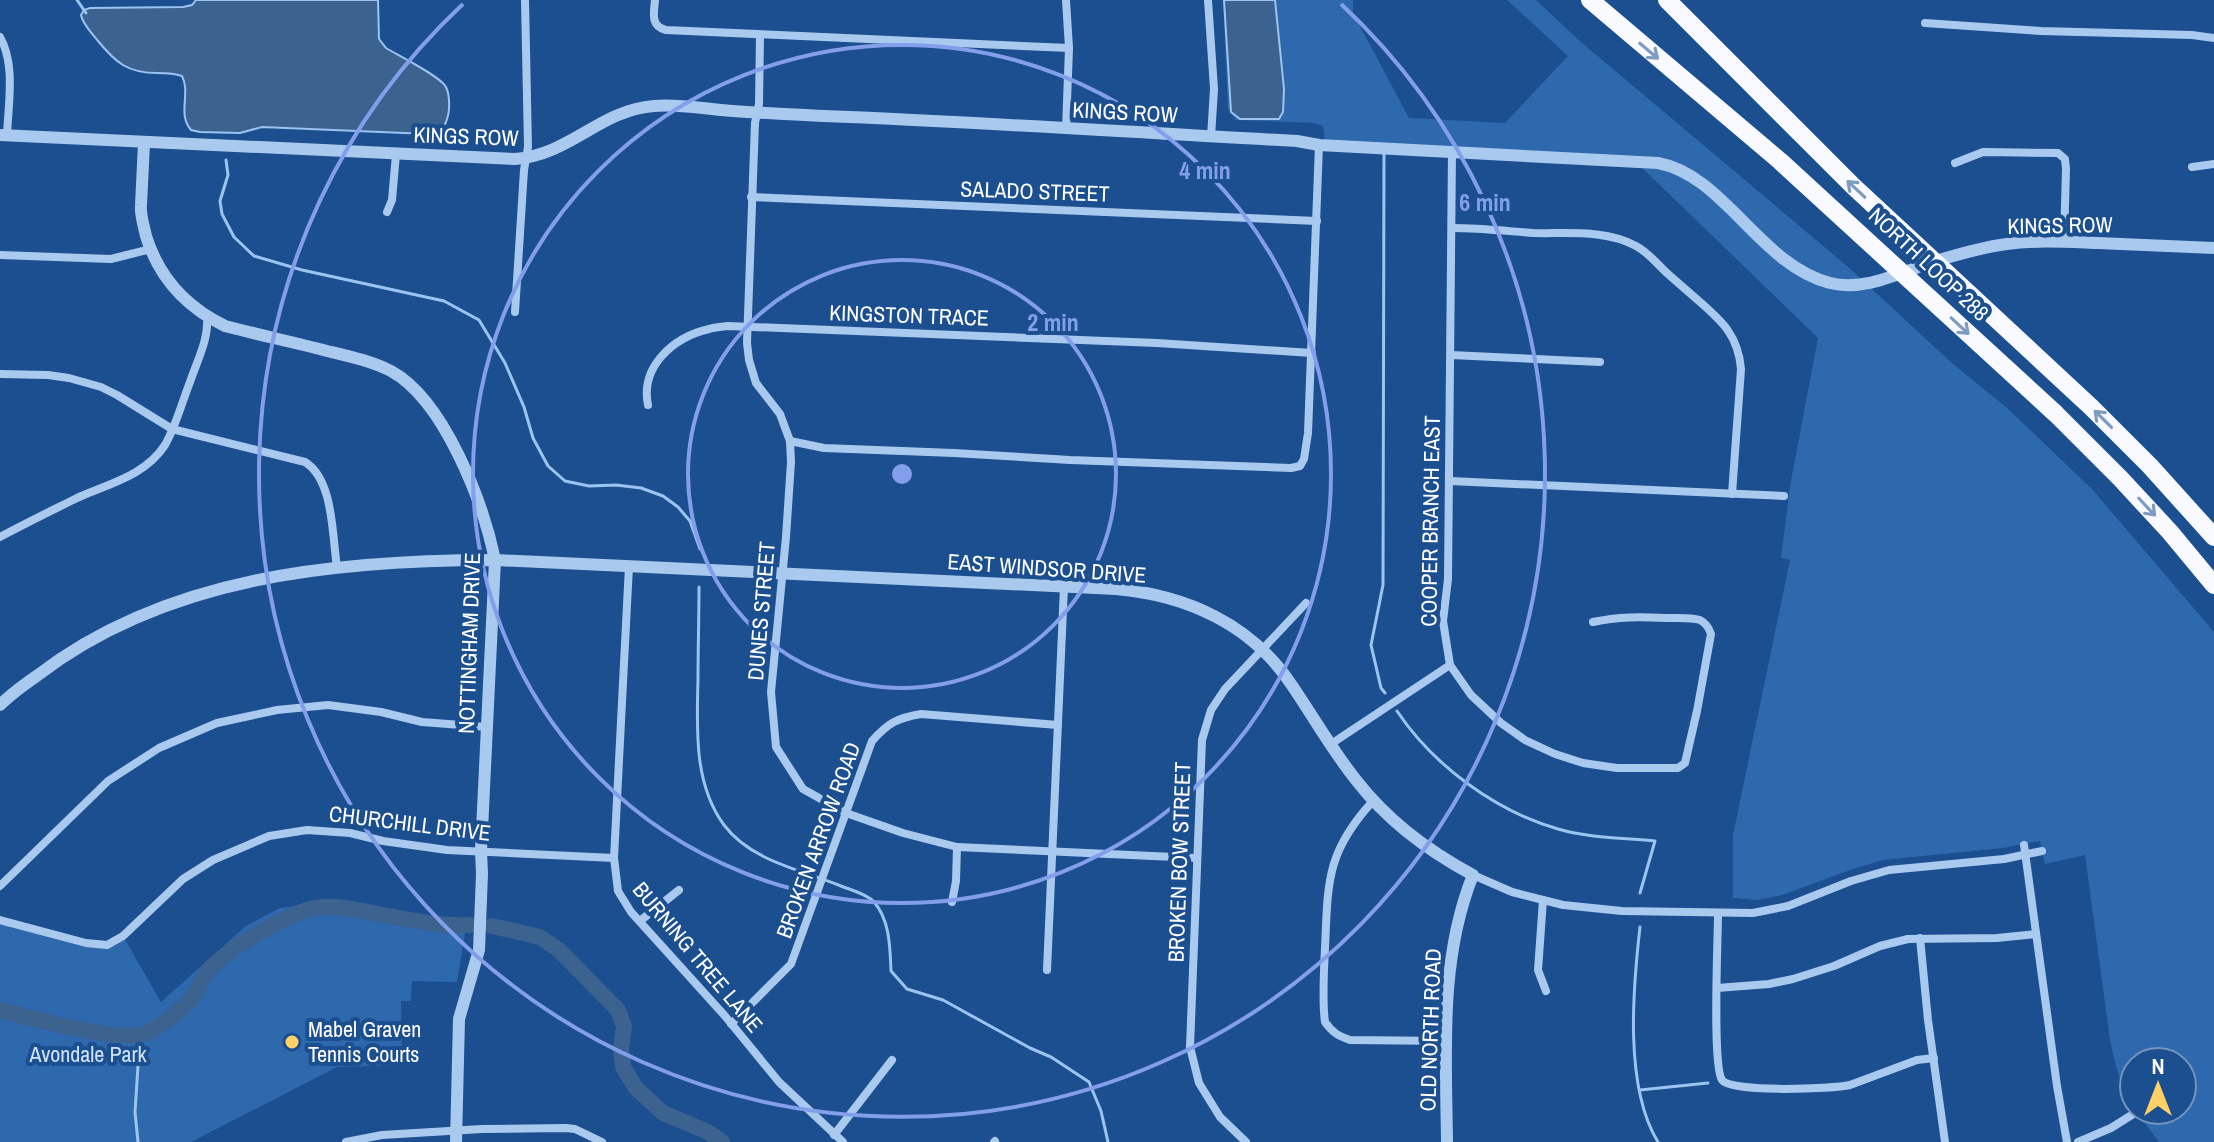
<svg xmlns="http://www.w3.org/2000/svg" width="2214" height="1142" viewBox="0 0 2214 1142" font-family="'Archivo Narrow',sans-serif">
<style>
.green{fill:#2e69ad}
.water{fill:#3c6290;stroke:#9cc4f0;stroke-width:2}
.lines{fill:none;stroke-linecap:round;stroke-linejoin:round}
.stream{stroke:#9cc4f0;stroke-width:3}
.river{stroke:#3c6290;stroke-width:16}
.minor{stroke:#a9c9ee;stroke-width:8}
.tertiary{stroke:#a9c9ee;stroke-width:12}
.trunk{stroke:#f8faff;stroke-width:18}
.oneway{stroke:#7e9cc1}
.ring{fill:none;stroke:#839eea;stroke-width:4}
.poi-dot{fill:#ffd166;stroke:#1b4f8f;stroke-width:3}
.labels{text-anchor:middle;stroke-width:8;stroke-linejoin:round;paint-order:stroke}
.street-label{font-size:22px;fill:#fff;stroke:#1b4f8f}
.poi-label{font-size:22px;fill:#fff;stroke:#1b4f8f;text-anchor:start}
.park-label{font-size:22px;fill:#cfe3fa;stroke:#1b4f8f}
.centre{fill:#839eea;stroke:#1b4f8f;stroke-width:4}
.ring-label{font-size:24px;text-anchor:middle;font-weight:bold;fill:#839eea;stroke:#1b4f8f;stroke-width:8;stroke-linejoin:round;paint-order:stroke}
</style>
<rect width="100%" height="100%" fill="#1b4f8f"/>
<g class="green">
<path d="M1223 0H1353V13L1409 118 1505 123 1568 56 1507 0H1536L1582 43 1847 266 1953 364 2007 408 2092 489 2214 632V1142H2159L2135 1110H2182V1062H2134V1109C2121 1088 2115 1064 2110 1040L2085 855 2045 864 2040 841 2002 848 1883 860 1853 869 1782 895 1758 900 1733 898V835L1790 560 1781 558 1790 486 1818 338 1635 161 1326 145 1323 126 1315 123 1236 120 1228 109Z"/>
<path d="M329 902 467 921 457 982 412 981 411 1001H401L402 1065 337 1067 191 1142H0V920L98 945 123 936 161 1002 246 926 280 908Z"/>
</g>
<g class="water">
<path d="M196 0H378L379 39 386 48C399 56 440 76 446 87 450 95 450 111 447 119 444 130 438 133 428 134L262 127 240 133 200 132 191 130C177 114 191 93 182 76 174 73 166 73 157 73 128 73 116 63 98 41 92 33 83 25 81 15L84 10 90 8 183 7 192 5Z"/>
<path d="M1224 0H1275L1284 89 1283 112 1279 119H1240L1231 112Z"/>
</g>
<g class="lines">
<g class="stream">
<path d="M77 0 86 13"/>
<path d="M1384 154 1383 585 1371 645 1381 688 1385 693"/>
<path d="M226 160 228 175 220 201 222 214 234 237 254 256 302 270 444 301 479 320 505 363 524 407 533 438 548 466 565 481 589 486 616 485 641 488 663 496 678 507 690 521 700 549"/>
<path d="M699 587C699 617 698 648 698 678 697 727 693 783 724 825 751 861 801 870 841 886 851 890 867 894 874 902 890 920 890 948 891 971L907 989 943 1000 1030 1048 1051 1057 1089 1082 1101 1111 1108 1142"/>
<path d="M1397 711C1433 765 1495 811 1558 829 1589 838 1623 838 1655 841L1640 893"/>
<path d="M1640 927C1633 988 1624 1087 1658 1142"/>
<path d="M1640 1090 1708 1083"/>
<path d="M138 1142 135 1112 140 1035"/>
</g>
<g class="river">
<path d="M492 926 540 937 559 950 618 1010 624 1026 621 1049 623 1067 636 1088 663 1113 708 1132 722 1142"/>
<path d="M0 1010C28 1018 119 1042 144 1034 156 1030 186 1007 193 997 199 989 201 978 208 971 227 949 279 919 307 910 329 903 351 909 373 913 406 919 437 927 470 925"/>
</g>
<g class="minor">
<path d="M655 0C654 13 650 26 666 30L1069 48"/>
<path d="M1066 0 1069 48 1066 129"/>
<path d="M1208 0 1214 89 1211 137"/>
<path d="M1925 23 2041 31 2192 35 2214 38"/>
<path d="M760 35 759 104 755 123 747 343 749 360 756 383 780 414 790 441 791 462 786 537 771 692 776 747 803 789 846 813 903 833 957 847 1196 858"/>
<path d="M0 37C16 65 8 105 7 136"/>
<path d="M1452 152 1448 579 1443 621 1450 665 1471 695 1501 723 1525 740 1555 754 1583 763 1617 768H1678L1685 763 1697 711 1711 634C1709 628 1706 623 1700 620 1690 617 1678 618 1668 618 1642 617 1619 616 1593 622"/>
<path d="M1955 163 1983 152 2058 153 2065 159 2066 169 2064 242"/>
<path d="M2192 167 2214 164"/>
<path d="M751 197 1317 221"/>
<path d="M387 212 392 200 396 154"/>
<path d="M1452 228C1479 228 1506 231 1533 233 1567 234 1605 229 1636 246 1649 253 1657 264 1668 274 1676 281 1684 288 1692 295 1718 318 1738 332 1741 369L1732 494"/>
<path d="M0 255 111 259 151 249"/>
<path d="M515 312 524 170 528 147 525 0"/>
<path d="M1451 355 1600 362"/>
<path d="M0 374 48 375 69 378 101 387 117 395 172 429 305 462C334 480 332 536 337 567"/>
<path d="M648 405C640 366 674 337 709 329 715 327 721 327 728 326L1157 343 1312 353"/>
<path d="M790 441 824 448 954 453 1070 460 1291 468 1300 466 1304 459 1308 433 1319 145"/>
<path d="M1450 481 1784 496"/>
<path d="M0 537C26 523 51 511 77 498 108 484 145 476 165 445 176 426 182 402 190 382 197 361 209 339 207 317"/>
<path d="M629 566 614 858 618 891 631 912 725 1016 779 1082 843 1142"/>
<path d="M1331 744 1450 665"/>
<path d="M1373 801C1326 852 1328 882 1325 948 1324 969 1322 1002 1325 1022 1332 1032 1338 1036 1350 1040L1447 1041"/>
<path d="M2024 845 2057 1086 2067 1142"/>
<path d="M1473 875 1512 892 1563 905 1622 911 1753 913 1788 906 1851 881 1889 870 2004 859 2042 851"/>
<path d="M0 886 108 781 159 748 217 723 277 710 328 705 381 712 422 722 487 727"/>
<path d="M1543 900 1538 970 1546 991"/>
<path d="M952 902 956 881 957 847"/>
<path d="M1718 913C1718 939 1712 1065 1722 1080 1731 1093 1833 1089 1850 1085L1917 1060 1934 1058"/>
<path d="M0 920 86 943 107 945 123 936 183 879 213 860 269 836 307 830 350 833 383 841 447 850 614 858"/>
<path d="M640 921 679 890"/>
<path d="M1920 938 1928 1020 1945 1142"/>
<path d="M1047 970 1064 587"/>
<path d="M1717 988 1769 984 1793 979 1834 966 1880 946 1908 939 1997 938 2036 934"/>
<path d="M731 1024 791 964 872 741C888 723 897 718 921 714L1058 725"/>
<path d="M834 1135 892 1060"/>
<path d="M346 1142 382 1135 482 1129 566 1128 575 1129 602 1142"/>
<path d="M994 1142 995 1141"/>
<path d="M1246 1142 1220 1117 1199 1083 1190 1047 1202 740 1211 710 1225 689 1306 603"/>
<path d="M2078 1142 2111 1128 2138 1111"/>
</g>
<g class="tertiary">
<path d="M0 135 515 159C570 155 600 110 654 106 676 104 699 108 721 110 755 113 790 114 824 116 982 122 1139 133 1297 141L1319 145 1658 163C1724 175 1760 265 1830 283 1866 292 1903 271 1936 261 1959 254 1983 247 2007 244 2037 240 2068 242 2098 243 2137 245 2175 246 2214 248"/>
<path d="M144 143C143 164 142 184 141 205 140 215 144 226 146 236 159 278 186 307 225 326 259 335 293 342 327 351 348 356 371 361 391 371 444 400 483 502 495 560L481 851 482 874 479 950 459 1019 456 1142"/>
<path d="M0 705C12 693 25 684 38 675 167 576 338 560 495 560L1116 589C1186 595 1251 624 1291 684 1313 716 1332 750 1356 780 1387 820 1428 851 1473 875 1439 959 1446 1053 1447 1142"/>
</g>
<g class="trunk">
<path d="M1590 0 1780 161 2056 414 2120 478 2170 532 2214 585"/>
<path d="M1667 0 1853 186 2091 407 2150 466 2214 537"/>
</g>
</g>
<defs><path id="oneway-shaft" d="M-6 0H5M1.5-3L5.5 0L1.5 3" fill="none" stroke-width="1.6" stroke-linecap="round" stroke-linejoin="round" transform="scale(2)"/></defs>
<g class="oneway">
<use href="#oneway-shaft" transform="translate(1649 51) rotate(40)"/>
<use href="#oneway-shaft" transform="translate(1856 189) rotate(-137)"/>
<use href="#oneway-shaft" transform="translate(1960 326) rotate(43)"/>
<use href="#oneway-shaft" transform="translate(2103 419) rotate(-135)"/>
<use href="#oneway-shaft" transform="translate(2147 507) rotate(47)"/>
</g>
<g class="ring">
<circle cx="902" cy="474" r="214"/>
<circle cx="902" cy="474" r="429"/>
<path d="M1341 4A643 643 0 1 1 463 4"/>
</g>
<circle class="poi-dot" cx="292" cy="1042" r="8"/>
<g class="labels">
<g class="street-label">
<text transform="translate(1125 112) rotate(3)" y="8">KINGS ROW</text>
<text transform="translate(466 136) rotate(2)" y="8">KINGS ROW</text>
<text transform="translate(1035 191) rotate(2)" y="8">SALADO STREET</text>
<text transform="translate(2060 225) rotate(-1)" y="8">KINGS ROW</text>
<text transform="translate(1929 264) rotate(43)" y="8">NORTH LOOP 288</text>
<text transform="translate(909 315) rotate(2)" y="8">KINGSTON TRACE</text>
<text transform="translate(1430 521) rotate(-89)" y="8">COOPER BRANCH EAST</text>
<text transform="translate(1047 568) rotate(4)" y="8">EAST WINDSOR DRIVE</text>
<text transform="translate(761 611) rotate(-85)" y="8">DUNES STREET</text>
<text transform="translate(469 643) rotate(-88)" y="8">NOTTINGHAM DRIVE</text>
<text transform="translate(410 823) rotate(7)" y="8">CHURCHILL DRIVE</text>
<text transform="translate(818 840) rotate(-70)" y="8">BROKEN ARROW ROAD</text>
<text transform="translate(1179 862) rotate(-88)" y="8">BROKEN BOW STREET</text>
<text transform="translate(698 957) rotate(50)" y="8">BURNING TREE LANE</text>
<text transform="translate(1430 1030) rotate(-88)" y="8">OLD NORTH ROAD</text>
</g>
<g class="poi-label">
<text x="308" y="1037">Mabel Graven<tspan x="308" dy="25">Tennis Courts</tspan></text>
</g>
<g class="park-label">
<text x="88" y="1062">Avondale Park</text>
</g>
</g>
<circle cx="902" cy="474" r="12" class="centre"/>
<g class="ring-label">
<text x="1205" y="179">4 min</text>
<text x="1485" y="211">6 min</text>
<text x="1053" y="331">2 min</text>
</g>
<g transform="translate(2158 1086)"><circle r="38" fill="#1b4f8f" stroke="#7695bc" stroke-width="2"/>
<path d="M0-6L14 30L0 20L-14 30Z" fill="#ffd166"/>
<text y="-12" font-size="22" font-weight="bold" text-anchor="middle" fill="#ffffff">N</text>
</g>
</svg>
